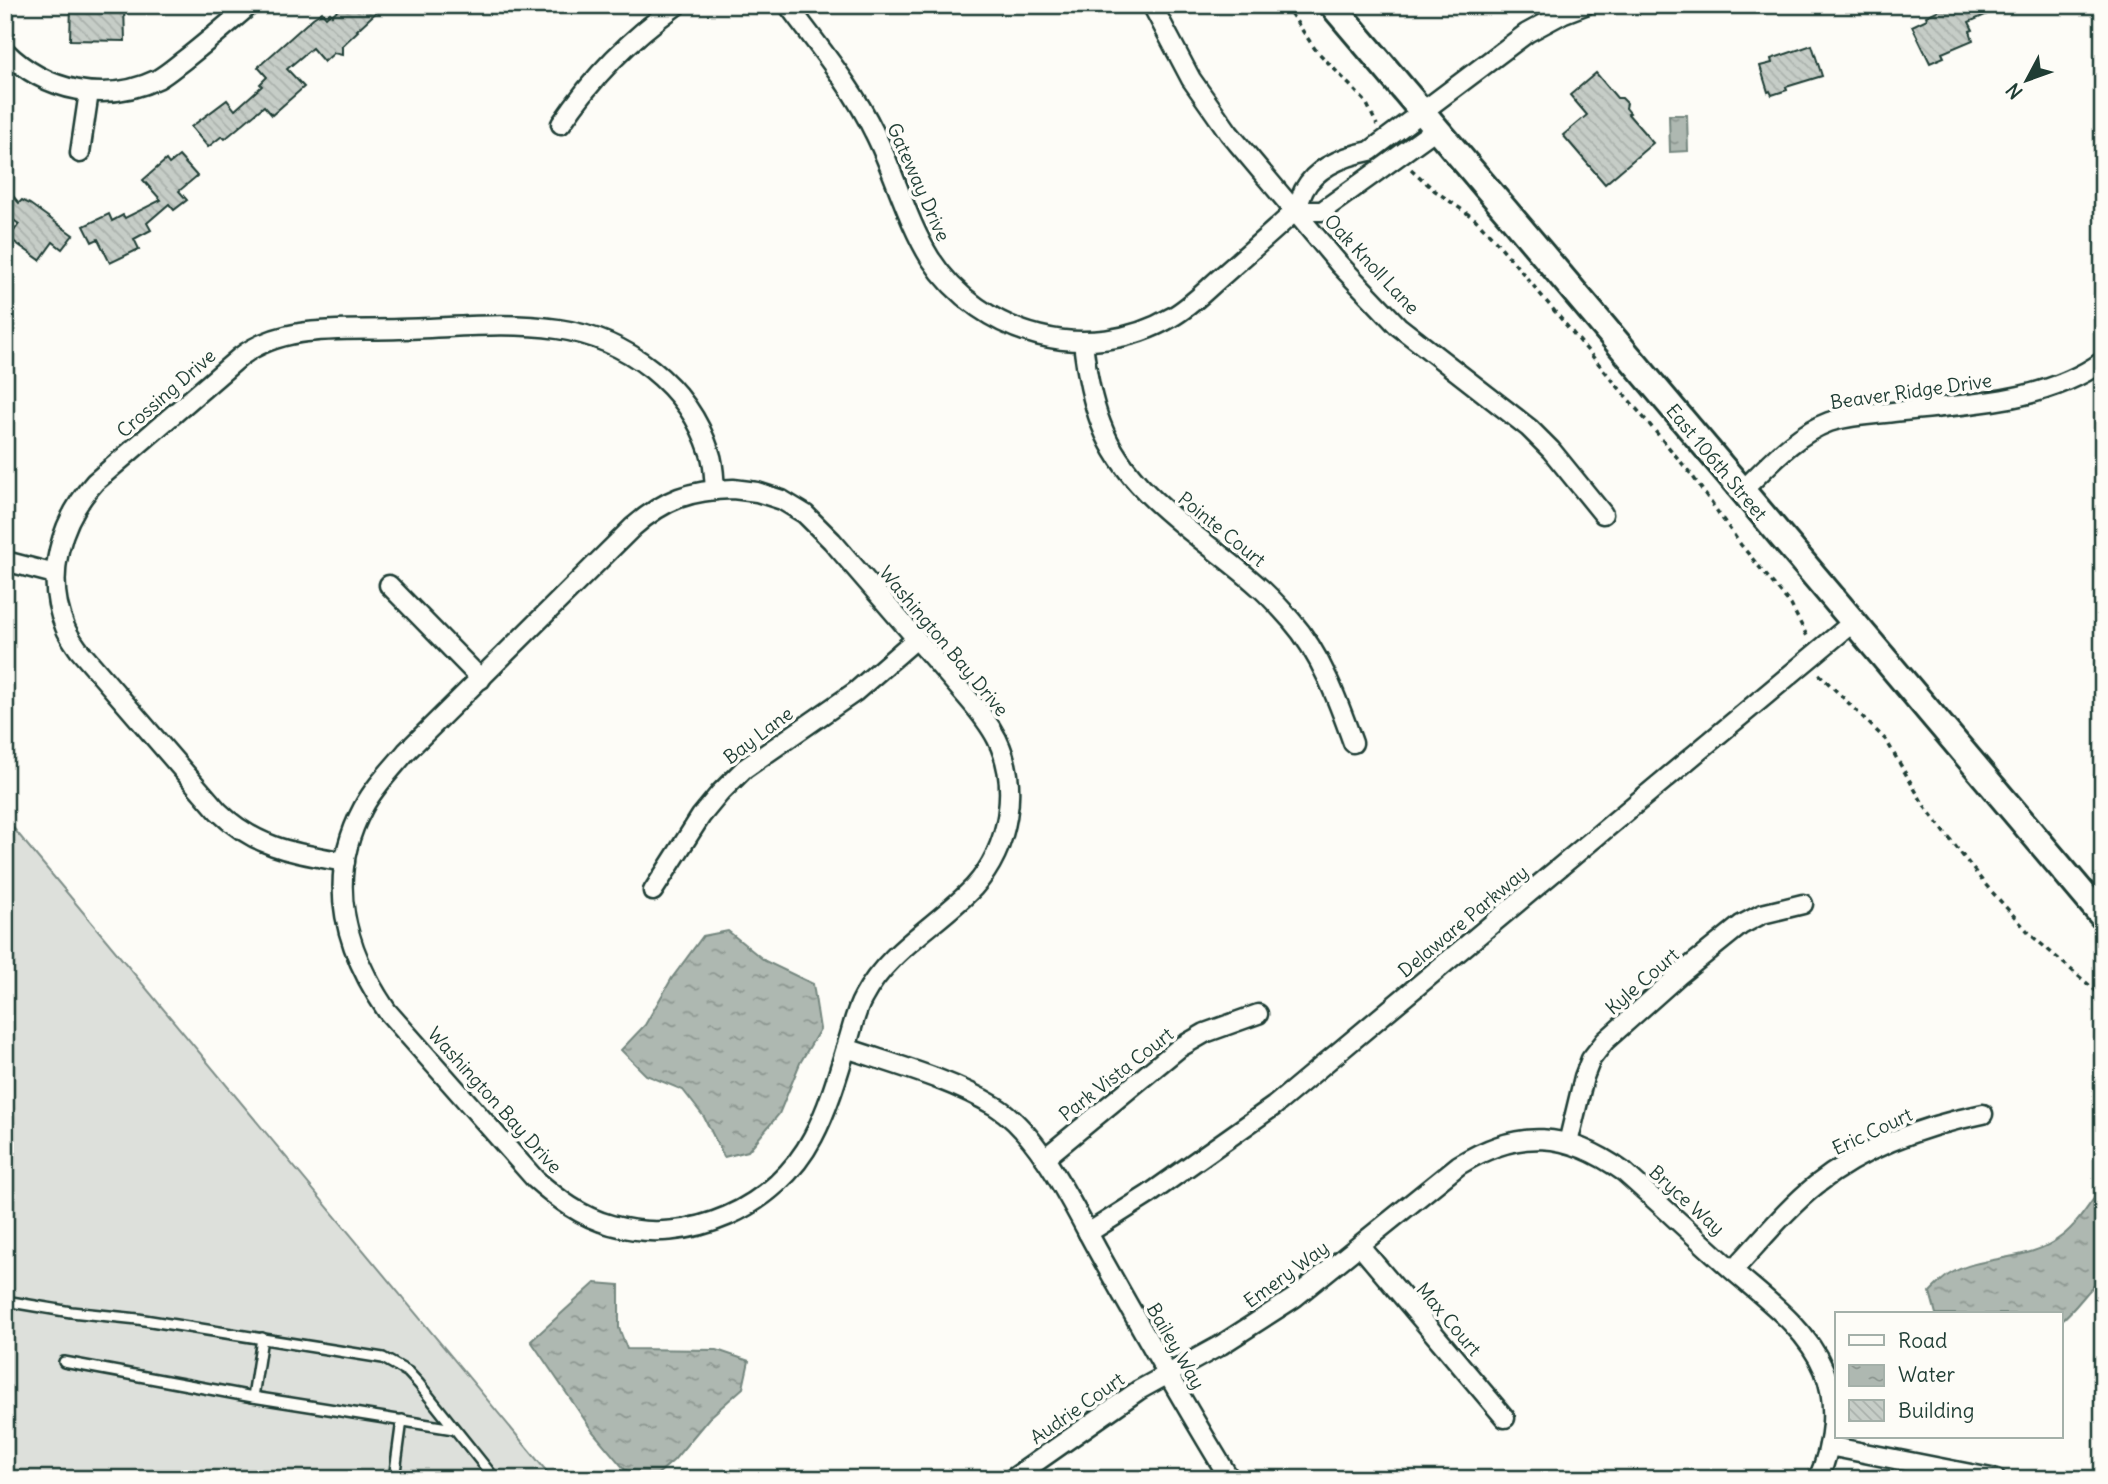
<svg xmlns="http://www.w3.org/2000/svg" width="2108" height="1484" viewBox="0 0 2108 1484" font-family="Delius,sans-serif">
<style>
.pitch{fill:#dde0db;stroke:#7e8e88;stroke-width:2}
.water{fill:url(#water-ripples);stroke:#75877f;stroke-width:2}
.building{fill:url(#building-back-hatch);stroke:#1f3d34;stroke-width:2}
.lines{fill:none;stroke-linecap:round;stroke-linejoin:round}
.lane-casing{stroke:#1f3d34;stroke-width:14}
.street-casing{stroke:#1f3d34;stroke-width:23}
.secondary-casing{stroke:#1f3d34;stroke-width:30}
.path{stroke:#1f3d34;stroke-width:3.5;stroke-dasharray:5 5;stroke-linecap:butt}
.lane{stroke:#fdfcf7;stroke-width:9}
.street{stroke:#fdfcf7;stroke-width:18}
.secondary{stroke:#fdfcf7;stroke-width:24}
.labels{text-anchor:middle;stroke-width:7;stroke-linejoin:round;paint-order:stroke}
.street-label{font-size:19px;fill:#1f3d34;stroke:#fdfcf7}
</style>
<defs>
<pattern id="water-ripples" width="26" height="14" patternUnits="userSpaceOnUse" patternTransform="scale(1.75)"><rect width="26" height="14" fill="#aeb8b1"/><path d="M2 4q2-2 4 0t4 0M15 11q2-2 4 0t4 0" fill="none" stroke="#8d9791"/></pattern>
<pattern id="building-back-hatch" width="6" height="6" patternUnits="userSpaceOnUse" patternTransform="scale(1.75)"><rect width="6" height="6" fill="#c6cdc7"/><path d="M-1 5l2 2M0 0l6 6M5-1l2 2" fill="none" stroke="#aab1ac"/></pattern>
</defs>
<rect width="100%" height="100%" fill="#fdfcf7"/>
<filter id="ink" filterUnits="userSpaceOnUse"><feTurbulence type="fractalNoise" baseFrequency=".0143" numOctaves="2"/><feDisplacementMap in="SourceGraphic" scale="14" xChannelSelector="R" yChannelSelector="G"/><feConvolveMatrix kernelMatrix="1 2 1 2 8 2 1 2 1" color-interpolation-filters="sRGB"/></filter>
<g filter="url(#ink)">
<path class="pitch" d="M5 818 553 1479H5Z"/>
<g class="water">
<path d="M1669 115H1687L1688 151 1670 152Z"/>
<path d="M728 931 765 961 813 984 820 1029 800 1063 779 1114 748 1151 724 1157 704 1117 683 1090 646 1075 621 1050 645 1025 672 978 703 936Z"/>
<path d="M2103 1186V1277C2087 1290 2077 1308 2061 1321V1314H1936L1930 1292C1936 1286 1943 1278 1950 1274 1983 1254 2028 1263 2062 1236 2078 1224 2090 1203 2103 1186Z"/>
<path d="M595 1283 619 1285V1328L627 1349 717 1350 749 1361 743 1388 709 1418 674 1460 652 1479 625 1470 593 1432 531 1341Z"/>
</g>
<g class="building">
<path d="M71 5H124L125 41 70 40Z"/>
<path d="M343 5H384L357 30 358 31 342 46V55L334 53 324 62 312 48 287 69 304 87 272 115 264 106 225 139 222 136 208 147 191 127 227 100 235 110 262 86 260 84 267 77 258 67 313 18 322 12 326 17 330 13 332 15Z"/>
<path d="M1950 5H2008L1969 22 1973 30 1970 31 1973 40 1942 53 1944 57 1930 63 1912 26 1927 19 1926 16Z"/>
<path d="M1812 45 1822 76 1786 87 1787 90 1772 95 1770 91 1768 92 1760 66 1772 63 1771 59Z"/>
<path d="M1596 73 1617 98H1622L1627 103 1626 108 1630 113 1628 114 1653 143 1605 184 1563 135 1587 115 1570 95Z"/>
<path d="M179 156 197 176 179 191 187 200 174 210 169 204 147 223 151 230 134 239 139 249 110 263 98 239 92 242 84 226 109 214 112 221 123 215 125 218 161 200 143 180 166 160 169 164Z"/>
<path d="M5 187 19 203 22 200 30 204 73 235 62 249 53 242 40 260 9 238 19 224 5 214Z"/>
</g>
<g class="lines">
<g class="lane-casing">
<g id="lane">
<path d="M5 1301 71 1312 138 1319 383 1358 408 1372 419 1384 495 1479"/>
<path d="M5 1316 8 1302"/>
<path d="M64 1362 253 1397 454 1429"/>
<path d="M253 1397 262 1338"/>
<path d="M394 1479 402 1420"/>
</g>
</g>
<g class="street-casing">
<g id="street">
<path d="M788 5C818 46 852 86 874 132 894 171 907 221 930 258 981 337 1089 366 1172 317 1190 307 1205 291 1221 277 1245 256 1269 235 1292 214 1299 207 1300 198 1304 190 1317 166 1345 156 1370 151L1527 33 1564 13 1585 5"/>
<path d="M1152 5 1191 79 1229 133 1339 264 1398 326 1529 428 1551 450 1603 514"/>
<path d="M5 51C46 92 106 104 158 79 167 74 176 66 184 60 207 42 228 24 250 5"/>
<path d="M561 124C594 75 629 40 677 5"/>
<path d="M80 153 89 92"/>
<path d="M1295 211H1322L1436 129"/>
<path d="M1083 342C1086 369 1091 398 1101 424 1128 497 1204 537 1258 586 1270 596 1281 609 1291 620 1321 654 1338 701 1353 743"/>
<path d="M733 489 757 492 782 500 805 514 832 541 966 696C978 710 989 723 997 739 1020 786 1009 848 974 887 938 925 888 950 863 998 856 1010 853 1025 849 1038 839 1071 829 1107 813 1137 776 1208 689 1247 611 1225 581 1217 558 1199 535 1179L387 1011C344 948 325 879 363 808 374 787 391 770 406 752L633 527C665 499 690 490 733 489Z"/>
<path d="M1742 491C1768 466 1794 435 1829 422 1849 415 1872 415 1893 412 1963 404 2043 404 2103 361"/>
<path d="M5 561 55 574"/>
<path d="M389 585 481 679"/>
<path d="M345 862C294 853 256 848 218 811L79 650C74 643 68 635 65 627 44 577 60 521 95 482L240 357C284 323 346 331 399 329 451 328 506 321 558 329 627 339 688 385 710 453 714 464 714 478 715 490"/>
<path d="M653 891 701 816 720 793 744 769 855 692 916 639"/>
<path d="M846 1048C896 1065 950 1079 995 1106 1042 1135 1077 1215 1104 1262 1145 1335 1186 1408 1230 1479"/>
<path d="M1568 1143 1584 1077 1591 1059 1605 1041 1679 975 1741 925 1762 914 1803 904"/>
<path d="M1045 1158 1179 1048 1205 1033 1258 1014"/>
<path d="M1088 1233 1148 1195 1274 1106 1852 623"/>
<path d="M1360 1246 1505 1418"/>
<path d="M1733 1270C1760 1242 1785 1210 1816 1185 1864 1147 1923 1126 1983 1114"/>
<path d="M1829 1446 1996 1479"/>
<path d="M1012 1479 1139 1390 1221 1345 1294 1298 1459 1165C1519 1128 1567 1131 1624 1172 1660 1204 1695 1237 1731 1269 1764 1298 1806 1327 1824 1370 1838 1404 1833 1446 1818 1479"/>
</g>
</g>
<g class="secondary-casing">
<path id="secondary" d="M1332 5 2103 917"/>
</g>
<g class="path">
<path d="M1285 5 1315 49 1366 102 1377 125"/>
<path d="M1411 169 1434 190 1475 219 1495 240 1691 474 1741 545 1791 605 1807 636"/>
<path d="M1819 674 1886 740 1925 807 1984 883 2032 936 2103 997"/>
</g>
<use href="#lane" class="lane"/>
<use href="#street" class="street"/>
<use href="#secondary" class="secondary"/>
</g>
</g>
<g class="labels">
<g class="street-label">
<text transform="translate(919 182) rotate(66)" y="7">Gateway Drive</text>
<text transform="translate(1372 264) rotate(47)" y="7">Oak Knoll Lane</text>
<text transform="translate(1911 391) rotate(-8)" y="7">Beaver Ridge Drive</text>
<text transform="translate(166 393) rotate(-41)" y="7">Crossing Drive</text>
<text transform="translate(1717 462) rotate(50)" y="7">East 106th Street</text>
<text transform="translate(1222 529) rotate(39)" y="7">Pointe Court</text>
<text transform="translate(944 641) rotate(50)" y="7">Washington Bay Drive</text>
<text transform="translate(758 735) rotate(-37)" y="7">Bay Lane</text>
<text transform="translate(1463 921) rotate(-40)" y="7">Delaware Parkway</text>
<text transform="translate(1642 981) rotate(-41)" y="7">Kyle Court</text>
<text transform="translate(1116 1074) rotate(-38)" y="7">Park Vista Court</text>
<text transform="translate(495 1100) rotate(48)" y="7">Washington Bay Drive</text>
<text transform="translate(1872 1131) rotate(-25)" y="7">Eric Court</text>
<text transform="translate(1687 1200) rotate(42)" y="7">Bryce Way</text>
<text transform="translate(1286 1274) rotate(-36)" y="7">Emery Way</text>
<text transform="translate(1449 1319) rotate(50)" y="7">Max Court</text>
<text transform="translate(1176 1346) rotate(60)" y="7">Bailey Way</text>
<text transform="translate(1077 1408) rotate(-35)" y="7">Audrie Court</text>
</g>
</g>
<rect width="2108" height="1484" fill="none" stroke="#fdfcf7" stroke-width="28"/>
<rect x="14" y="14" width="2080" height="1456" fill="none" stroke="#1f3d34" stroke-width="2.5" filter="url(#ink)"/>
<rect x="1835" y="1312" width="228" height="126" fill="#fdfcf7" stroke="#a4b0a9" stroke-width="2"/>
<rect x="1849" y="1335" width="35" height="10" fill="#fdfcf7" stroke="#a4b0a9" stroke-width="2"/>
<text x="1898" y="1348" font-size="21" fill="#1f3d34">Road</text>
<rect x="1849" y="1365" width="35" height="21" fill="url(#water-ripples)" stroke="#a4b0a9" stroke-width="2"/>
<text x="1898" y="1382" font-size="21" fill="#1f3d34">Water</text>
<rect x="1849" y="1400" width="35" height="21" fill="url(#building-back-hatch)" stroke="#a4b0a9" stroke-width="2"/>
<text x="1898" y="1418" font-size="21" fill="#1f3d34">Building</text>
<g transform="translate(2027 80) rotate(229)" stroke="#fdfcf7" stroke-width="5" paint-order="stroke">
<path d="M0-5L12 26L0 18L-12 26Z" fill="#1f3d34"/>
<text y="-10" font-size="19" font-weight="bold" text-anchor="middle" fill="#1f3d34">N</text>
</g>
</svg>
